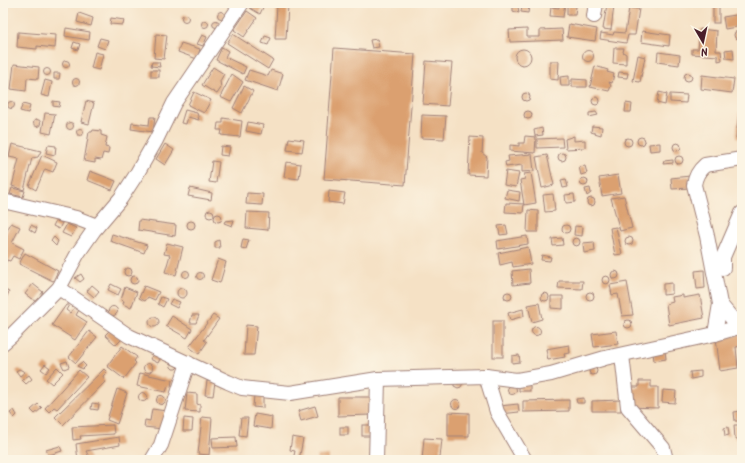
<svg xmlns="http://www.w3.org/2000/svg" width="745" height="463" viewBox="0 0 745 463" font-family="Kalam,sans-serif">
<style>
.building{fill:#dba070}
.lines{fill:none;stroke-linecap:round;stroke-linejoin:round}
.minor-casing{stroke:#a08078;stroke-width:16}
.minor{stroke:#fff;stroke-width:14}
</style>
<rect width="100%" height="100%" fill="#fcf5e5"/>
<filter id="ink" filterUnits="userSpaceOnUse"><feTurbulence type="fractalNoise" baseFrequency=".025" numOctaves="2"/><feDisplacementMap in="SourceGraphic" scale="8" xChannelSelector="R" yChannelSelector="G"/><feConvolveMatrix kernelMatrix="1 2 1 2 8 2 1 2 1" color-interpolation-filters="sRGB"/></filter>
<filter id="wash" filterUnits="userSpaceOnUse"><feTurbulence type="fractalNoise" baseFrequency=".012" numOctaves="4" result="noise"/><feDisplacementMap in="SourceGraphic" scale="16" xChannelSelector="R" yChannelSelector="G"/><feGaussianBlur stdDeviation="0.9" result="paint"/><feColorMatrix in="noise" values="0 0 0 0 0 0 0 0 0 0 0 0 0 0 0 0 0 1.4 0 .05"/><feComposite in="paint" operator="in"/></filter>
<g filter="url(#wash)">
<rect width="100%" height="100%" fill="#f5e1c5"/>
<g id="blocks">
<g class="building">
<path d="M253 3H265L260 14 250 8Z"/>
<path d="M559 3H565L563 17 550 16 551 7 559 8Z"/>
<path d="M632 3H641V6L631 5Z"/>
<path d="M607 4 614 5 611 30 603 29Z"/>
<path d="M277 5H288L286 39H275Z"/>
<path d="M522 5 529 6 528 13 521 12Z"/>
<path d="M567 5 576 6 575 15H567Z"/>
<path d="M513 6H518L519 13 513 11Z"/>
<rect x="713" y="6" width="6" height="17"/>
<path d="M629 8 639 9 635 35H628L626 43 600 39 601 33 613 35 614 32 625 33Z"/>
<path d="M247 11 257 18 244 37 234 30Z"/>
<circle cx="221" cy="15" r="3.5"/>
<path d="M79 13 93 18 91 26 77 22Z"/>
<path d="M742 14V26L725 29 723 17Z"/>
<circle cx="185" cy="18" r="3.5"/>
<path d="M111 18 124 20 123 25 110 24Z"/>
<circle cx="205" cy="24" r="3.5"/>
<circle cx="216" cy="24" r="3.5"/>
<path d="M569 24 597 29 595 41 567 37Z"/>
<path d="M66 28 90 32 89 40 65 36Z"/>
<path d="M527 29V37H540V30L562 29 563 40 510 42 509 30Z"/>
<path d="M700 29 717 31 716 51H721L722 60 718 61V56L692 54V49H698Z"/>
<path d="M642 31 670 35 669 46 641 42Z"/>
<circle cx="738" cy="35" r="4"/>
<path d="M18 32 56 35 55 48 37 46V49L17 47Z"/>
<path d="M156 34 167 35 164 59 154 58Z"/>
<path d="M233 34 273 60 268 69 227 43Z"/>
<path d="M202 35 207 37 203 46 197 44Z"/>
<path d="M265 36 271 38 268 45 262 43Z"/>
<path d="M100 38 108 40 105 49 97 46Z"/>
<path d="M377 39 379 47 372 48 370 40Z"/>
<path d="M74 42 80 44 78 50 72 48Z"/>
<path d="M181 43 200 49 197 59 178 52Z"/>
<path d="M222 47 228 51 225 57 246 67 243 74 216 60Z"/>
<path d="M334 48 415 54 405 185 324 179Z"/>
<path d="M614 48H624L623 52 626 54V64L613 63Z"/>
<path d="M733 49 734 59 726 58 725 50Z"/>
<circle cx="523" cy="57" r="8"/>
<circle cx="588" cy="56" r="5.5"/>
<path d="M95 52 103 54 99 70 91 68Z"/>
<path d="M658 52 680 55 679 65 657 62Z"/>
<path d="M638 55 645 57 640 82 633 81Z"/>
<circle cx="66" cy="64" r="3.5"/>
<path d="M426 61 452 63 448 106 423 104Z"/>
<path d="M550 61H559L558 80 550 79Z"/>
<path d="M152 62H159L160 67 151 66Z"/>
<path d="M14 64 39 67 38 79 27 78 26 91 11 89Z"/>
<path d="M595 66 608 70 607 72 614 74 612 83 609 82 611 86 609 91 590 87Z"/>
<path d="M213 67 224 74 220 81 221 88 217 94 202 85Z"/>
<circle cx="47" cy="72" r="3.5"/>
<rect x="151" y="70" width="8" height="7"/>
<path d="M249 70 268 76 271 70 283 74 278 91 245 80Z"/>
<path d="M619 72 628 73 627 78 618 77Z"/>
<path d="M54 73H60L59 79H54Z"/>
<circle cx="688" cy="77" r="4"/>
<path d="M232 74 243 82 231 102 220 97Z"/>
<path d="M702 75 734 79 732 93 701 89Z"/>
<path d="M569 76V86H561L560 77Z"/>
<circle cx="76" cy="82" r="3.5"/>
<path d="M572 79 587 80V87H572Z"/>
<path d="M45 80 52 82 49 97 41 95Z"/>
<path d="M244 86 253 91 242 113 233 108Z"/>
<path d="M194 92 211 100 204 113 188 105Z"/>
<path d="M659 92 667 94 665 105 657 103Z"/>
<circle cx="526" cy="97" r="4"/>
<path d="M670 94 687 95 686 103 670 102Z"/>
<circle cx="596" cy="101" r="4"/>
<path d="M53 101 60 102 59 107 53 106Z"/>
<path d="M86 101 94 103 89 124 81 122Z"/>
<circle cx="11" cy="105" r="3.5"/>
<path d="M626 103 632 104 631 112H625Z"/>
<path d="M23 104 30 106 28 113 20 111Z"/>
<path d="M185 110 197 113 199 120 188 117 186 124 181 123Z"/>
<circle cx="528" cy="115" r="4"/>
<path d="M596 112 598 115 589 117V113Z"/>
<path d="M739 112H742V139L736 138Z"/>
<path d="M45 113 55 114 51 134 42 132Z"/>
<path d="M422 115 446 116 444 139 421 138Z"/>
<path d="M150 117H155L153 132 131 129 132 123 149 125Z"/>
<path d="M223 118 242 121 240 137 221 135 222 130H217L218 123H223Z"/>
<circle cx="37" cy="123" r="3.5"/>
<path d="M248 122 263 125 261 134 246 131Z"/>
<circle cx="70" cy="126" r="3.5"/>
<path d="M592 126 602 127 601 135 591 132Z"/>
<path d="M542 128 543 135 535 136 534 130Z"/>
<circle cx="80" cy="132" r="3.5"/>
<path d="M93 130 101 131V135L107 137 105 147 109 148 108 154 103 153 101 160 95 159V163L84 161 89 132H92Z"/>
<path d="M525 136 536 137 535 153 510 151V145L519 146V143H524Z"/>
<path d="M574 136V141L585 140V148L566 149 565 139Z"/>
<path d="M470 137 483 138 482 153 487 157 486 176 468 175Z"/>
<circle cx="641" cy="141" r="4"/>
<path d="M289 138 304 140 302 152 287 150Z"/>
<path d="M562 138 563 147 537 148V139Z"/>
<circle cx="628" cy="142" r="4"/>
<path d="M660 143V150L650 151 649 144Z"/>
<circle cx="677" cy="147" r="4"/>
<path d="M12 144 41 151 38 157 32 158 24 190 12 186 19 159 9 157Z"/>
<path d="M165 144 174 150 165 165 156 159Z"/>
<path d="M48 145 56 146 55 155 46 153Z"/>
<path d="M221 146 230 147 228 156 220 155Z"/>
<circle cx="562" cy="157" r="4"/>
<path d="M532 154 534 171 522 172V165L506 167 505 162 509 161 508 156Z"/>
<path d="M42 155 57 162 53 172 45 169 36 190 29 186Z"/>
<path d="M547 155 554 185 542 188 536 157Z"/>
<circle cx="679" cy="160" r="4"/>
<path d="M673 160V163L663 164 664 161Z"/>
<path d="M212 161 219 162 216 183 209 182Z"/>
<path d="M286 162 301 164 299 179 284 177Z"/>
<path d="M585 166 587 173 581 175 579 167Z"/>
<path d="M90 171 116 181 112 190 87 180Z"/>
<path d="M506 171 519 173 516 187 504 185Z"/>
<path d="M531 173 536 203 524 205 520 180 525 179 524 174Z"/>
<path d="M618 175 621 193 602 196 599 178Z"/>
<path d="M690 176V188L672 189 671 178Z"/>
<circle cx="584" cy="182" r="4"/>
<path d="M566 179 568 187 563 188 561 180Z"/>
<path d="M12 188 25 191 23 197 10 194Z"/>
<path d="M190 188 212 193 211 200 188 196Z"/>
<path d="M590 188 591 193 587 196 585 189Z"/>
<path d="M507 190 520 192 519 201 505 198Z"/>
<path d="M329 191 345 193 343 204 328 202Z"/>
<path d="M247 193 263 194 262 205 246 204Z"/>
<path d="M553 194 555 211 545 212 543 195Z"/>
<path d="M574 194 575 202 566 203 565 195Z"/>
<path d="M624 196 632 228 620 231 611 198Z"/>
<circle cx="591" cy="202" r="4"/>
<path d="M506 203 524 204 523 213 505 212Z"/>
<path d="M3 209 7 210 3 222Z"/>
<path d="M528 210 538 211V232H527Z"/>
<circle cx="210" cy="214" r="4"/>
<path d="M247 212 269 213 268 230 246 228Z"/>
<circle cx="218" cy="218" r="4"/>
<path d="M56 220 62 223 59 229 53 226Z"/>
<path d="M139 220 176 225 175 236 138 230Z"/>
<path d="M234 220 232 226 224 223 225 221Z"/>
<circle cx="191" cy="225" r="4"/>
<path d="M11 223 20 227 12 243 24 249 19 259 13 256 10 261 7 260 5 264 3 262V238Z"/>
<path d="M67 224 76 228 71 237 62 233Z"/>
<path d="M31 225 37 228 35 233 29 229Z"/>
<path d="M506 225 508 234 500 235 498 226Z"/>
<circle cx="566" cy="229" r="4"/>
<path d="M575 226 583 227 582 236 574 235Z"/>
<path d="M616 227 622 254 615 255 610 228Z"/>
<path d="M112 234 147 245 144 253 110 241Z"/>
<path d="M527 236 528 244 498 249 497 241Z"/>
<path d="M54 237 58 241 56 246 51 241Z"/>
<circle cx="629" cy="241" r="4"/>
<path d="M562 238 563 245 553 246 552 239Z"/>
<circle cx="576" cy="242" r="4"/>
<path d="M243 239 249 240 246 249 241 248Z"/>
<path d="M219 240 220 248H215V242Z"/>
<path d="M594 242 595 251 584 253 583 243Z"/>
<path d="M167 243 183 247 176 275 165 272 170 255 164 254Z"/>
<path d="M528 247 531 264 513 267 512 262 500 265 498 253Z"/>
<path d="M25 253 58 271 53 281 19 264Z"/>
<path d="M542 255 551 257 550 261 541 260Z"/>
<path d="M218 259 226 262 220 283 211 280Z"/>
<circle cx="128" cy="272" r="4"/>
<path d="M529 269 530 283 513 285 512 271Z"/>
<path d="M704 270 705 288 697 289 695 271Z"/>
<circle cx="186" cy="274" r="3.5"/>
<circle cx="615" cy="275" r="4"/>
<circle cx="200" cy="276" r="3.5"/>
<path d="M81 274 84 279 80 282 75 278Z"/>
<circle cx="606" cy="280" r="4"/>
<circle cx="134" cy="280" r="4"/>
<path d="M559 281H583L582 289 558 288Z"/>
<path d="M627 282 633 315 622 316 618 294 612 295 610 285Z"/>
<path d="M672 283V294L663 295V284Z"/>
<path d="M33 284 43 292 36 302 25 294Z"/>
<path d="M111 284 121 289 118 295 108 290Z"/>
<path d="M92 285 99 291 94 297 87 291Z"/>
<path d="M144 286 159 292 155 300 148 297 145 301 139 298Z"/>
<path d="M125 287 137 292 131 308 123 304 124 301 121 300Z"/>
<circle cx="182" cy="293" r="5"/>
<path d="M3 289 9 292 3 304Z"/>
<circle cx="508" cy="296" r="4"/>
<circle cx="590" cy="296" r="4"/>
<circle cx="545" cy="297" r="4"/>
<path d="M683 295V298L700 295 704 318 669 325 666 304 673 302 672 297Z"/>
<path d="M551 296H563V309L551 308Z"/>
<path d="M161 297 167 299 163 307 158 304Z"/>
<path d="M172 299 180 302 177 308 169 304Z"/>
<path d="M539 303 542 319 532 322 528 305Z"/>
<path d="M66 305H69L66 310 70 313 75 307 79 310 76 315 87 322 75 340 52 325Z"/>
<circle cx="113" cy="311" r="4.5"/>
<path d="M523 309 524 316 510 320 508 313Z"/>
<path d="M192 315H199L196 323H190Z"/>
<path d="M213 315 219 319 204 340 207 342 199 354 189 347Z"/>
<path d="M172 316 192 329 187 338 166 326Z"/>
<circle cx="154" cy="322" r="5"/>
<circle cx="628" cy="324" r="4"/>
<rect x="493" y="321" width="10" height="36"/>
<path d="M246 325 257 326 254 355H244Z"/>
<circle cx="536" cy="331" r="4.5"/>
<path d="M111 329 122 339 116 345 105 335Z"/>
<path d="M89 331 97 337 76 363 69 357Z"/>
<path d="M616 331 618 344 594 347 592 334Z"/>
<path d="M740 335 741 346 736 347 738 368 720 371 716 338Z"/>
<path d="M569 345 570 353 564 354 565 357 548 360 546 349Z"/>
<path d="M122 346 137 357 134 361 136 363 124 379 107 366Z"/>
<path d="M665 351 666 359 654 361 653 352Z"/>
<path d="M154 353 161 357 158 363 150 359Z"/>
<path d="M519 355 520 362 512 363V356Z"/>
<path d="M67 361 69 367 64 369 61 363Z"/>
<path d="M82 362 86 366 83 369 77 366Z"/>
<path d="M170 362 179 364 178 367 176 369H173L171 367Z"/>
<circle cx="148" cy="368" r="4.5"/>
<path d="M45 364 50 368 46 373 41 369Z"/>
<circle cx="593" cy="371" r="4"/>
<path d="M57 367 63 373 52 384 46 379Z"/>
<path d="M19 369 25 372 20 376 16 371Z"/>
<path d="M104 369 107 372 103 376 105 382 63 425 55 417Z"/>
<path d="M79 370 87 377 57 409 54 407 49 412 45 408Z"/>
<path d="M701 371V377L691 379 690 372Z"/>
<path d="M140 373 172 380 171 387 168 386 166 392 137 386Z"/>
<path d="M29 375 32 379 26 384 22 380Z"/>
<path d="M207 381 215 382 213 396 205 395Z"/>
<path d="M639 381H651V387H658V408L629 407V387H639Z"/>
<path d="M454 383H463L461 387 458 388 454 386Z"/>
<rect x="519" y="385" width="11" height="6"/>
<circle cx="512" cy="390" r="4.5"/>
<path d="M117 389 127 393 117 424 107 420Z"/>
<path d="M663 390 676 391 675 403 662 402Z"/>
<circle cx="143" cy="397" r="4.5"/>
<path d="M187 393 197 394V404L200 405V412L185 411Z"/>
<path d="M254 395 263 396V408L253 407Z"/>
<circle cx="161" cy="400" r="4.5"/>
<path d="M338 397H371V415L338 416Z"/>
<path d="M584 398V403H577L576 399Z"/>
<circle cx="456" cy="404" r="4.5"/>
<path d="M569 400V411L523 412V401Z"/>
<path d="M621 400V411H592V401Z"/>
<path d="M92 403 99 404 98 410 91 409Z"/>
<path d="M38 404 42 408 35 414 31 410Z"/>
<path d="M518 404 519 412 501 414 500 406Z"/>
<path d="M315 406 318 416 301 421 298 411Z"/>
<path d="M152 409 166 411 163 429 144 427 145 420 150 421Z"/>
<path d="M14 410 17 415 14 418 10 413Z"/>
<path d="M742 411V421H735L734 412Z"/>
<path d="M448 412 469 413V436H448Z"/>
<path d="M255 414 272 417 271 429 253 426Z"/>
<path d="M202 417 212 418 209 455 198 454Z"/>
<path d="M184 418 193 419 192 431H183Z"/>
<path d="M241 418H248L246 436 239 435Z"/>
<path d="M113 425 114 434 80 436 81 439 73 440 72 427Z"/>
<rect x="362" y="425" width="8" height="11"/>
<path d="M734 425H742V438L735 439Z"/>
<rect x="340" y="427" width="8" height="8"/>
<path d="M728 427 729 435 725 436 724 428Z"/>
<path d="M119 437 120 445 86 451 90 459 78 460 76 444Z"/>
<path d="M236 437 237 447 213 448 212 438Z"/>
<path d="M292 437 303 439 299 460H293L295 451 290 450Z"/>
<path d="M424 438 442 439 440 458H435L434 460H422Z"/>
<path d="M60 446 62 451 49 455 46 450Z"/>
<path d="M329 455V460H317V456Z"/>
</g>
</g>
</g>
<g filter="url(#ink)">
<use href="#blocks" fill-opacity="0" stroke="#a08078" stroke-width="1"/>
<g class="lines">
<g class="minor-casing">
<g id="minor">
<path d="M594 16 596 3"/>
<path d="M3 201 76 218 97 226"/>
<path d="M723 268V257L742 213"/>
<path d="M59 288 129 336 228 382 242 388 290 393 378 379 486 376 517 380 551 374 605 358 715 334 742 326"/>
<path d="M720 304 739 327"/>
<path d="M715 334 720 304 707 236 694 185C695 177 698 171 705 165L742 159"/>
<path d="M3 343 11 336 59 288 78 253 94 230 121 198 136 175 156 140 174 103 242 3"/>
<path d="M622 355 628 407 663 448 666 460"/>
<path d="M486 376 497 412 525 460"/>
<path d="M152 460 161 445 188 363"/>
<path d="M376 460 378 379"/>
</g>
</g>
<use href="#minor" class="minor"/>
</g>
</g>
<rect width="745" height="463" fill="none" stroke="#fcf5e5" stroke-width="16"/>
<g transform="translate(703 42) rotate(171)" stroke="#fcf5e5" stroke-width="3" paint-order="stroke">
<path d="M0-3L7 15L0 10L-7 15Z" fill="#4a1f2b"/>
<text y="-6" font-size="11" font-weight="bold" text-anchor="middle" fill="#4a1f2b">N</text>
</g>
</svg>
